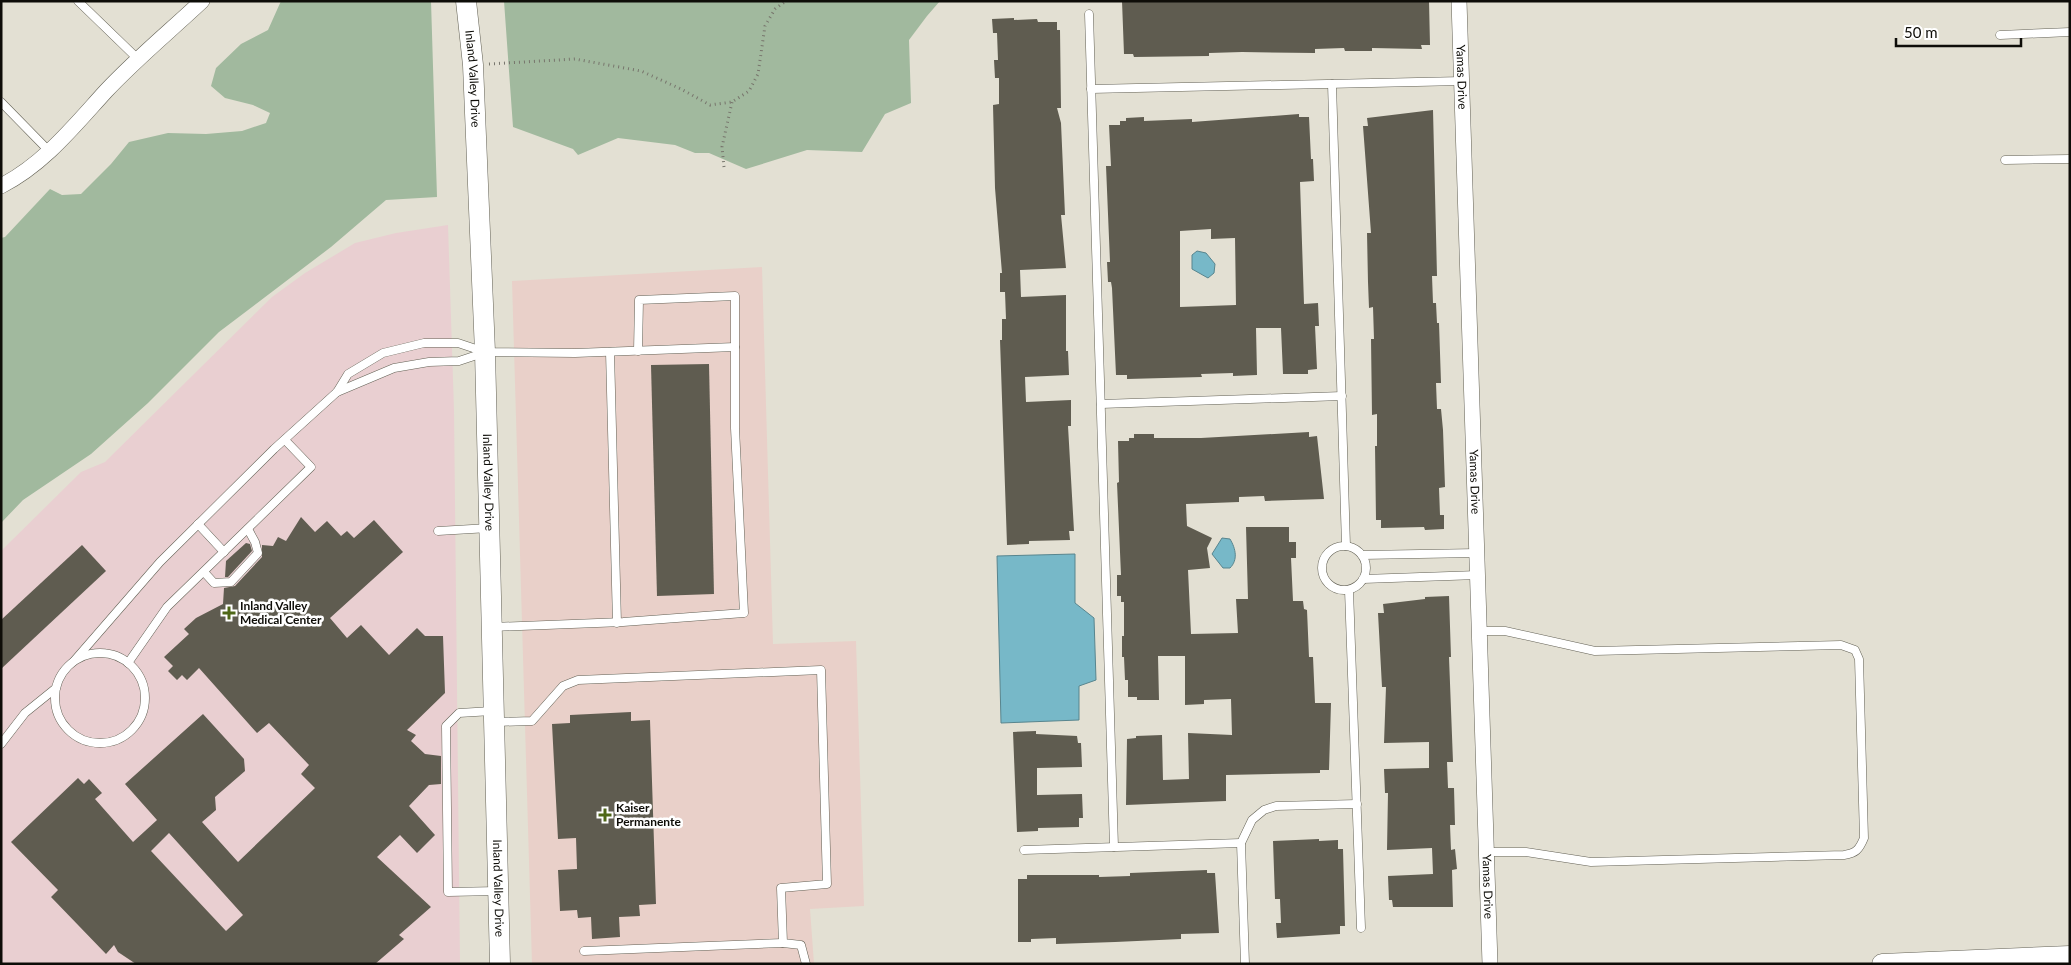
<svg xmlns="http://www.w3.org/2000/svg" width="2071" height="965" viewBox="0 0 2071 965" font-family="Lato,sans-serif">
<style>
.commercial{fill:#e9d0c9}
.medical{fill:#e9cfd1}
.green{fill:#a1b99e}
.water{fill:#77b8c8;stroke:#58858e}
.building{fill:#5f5c50;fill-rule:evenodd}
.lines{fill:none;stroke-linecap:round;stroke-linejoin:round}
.service-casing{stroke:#636155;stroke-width:9}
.minor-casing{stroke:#636155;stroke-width:16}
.tertiary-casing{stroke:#636155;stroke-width:21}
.path{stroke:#77756c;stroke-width:3;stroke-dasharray:1 4;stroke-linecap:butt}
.service{stroke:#fff;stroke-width:8}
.minor{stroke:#fff;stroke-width:15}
.tertiary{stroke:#fff;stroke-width:20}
.poi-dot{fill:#4e6717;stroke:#fff;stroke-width:2}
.labels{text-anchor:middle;stroke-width:5;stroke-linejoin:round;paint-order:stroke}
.street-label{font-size:12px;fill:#0e0d08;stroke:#fff}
.poi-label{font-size:12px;font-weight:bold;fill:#0e0d08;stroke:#fff;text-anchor:start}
</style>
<rect width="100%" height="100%" fill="#e3e0d3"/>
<path class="commercial" d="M762 267 773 644 856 641 864 906 810 909 814 964H532L512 281Z"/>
<path class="medical" d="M448 225 454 410 460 964H1V551L81 472 105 462 272 297 305 273 355 243 396 233Z"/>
<g class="green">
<path d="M281 1H431L437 197 386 200 331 247 219 332 148 403 91 454 23 500 1 523V238L5 237 50 189 62 195 81 194 111 164 129 142 168 133 206 134 242 131 266 123 270 113 253 105 225 98 211 86 216 68 241 44 268 30Z"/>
<path d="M504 1H940L927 16 909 40 911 103 885 114 862 152 807 150 746 169 709 153H695L675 145 618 138 578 155 573 149 513 127Z"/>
</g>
<g class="water">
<path d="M1197 251 1206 253 1215 264 1214 273 1208 278 1192 269V255Z"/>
<path d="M1222 538 1230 539C1236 549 1238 560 1230 568H1223L1212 554Z"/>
<path d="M1075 554V603L1094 618 1096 680 1079 686V720L1001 723 997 556Z"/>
</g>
<g class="building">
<path d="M1122 1H1429L1430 45H1421L1422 49 1372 48V51H1345L1344 48 1315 49V53L1242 52 1209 53V56L1134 57 1133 54H1124Z"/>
<path d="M1014 18V20L1037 19 1038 22H1057V30H1060L1061 108H1057L1061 123 1065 215H1061L1066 268 1020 270 1021 297 1066 295V351H1068L1069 375 1025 377 1026 402 1071 400V426H1068L1074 531H1069L1070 540 1029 541V544L1007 545 1000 340H1002V319H1006L1005 292H1000V273H1002L995 188 993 105 999 104V78H995L994 60H998L997 33H993L992 19Z"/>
<path d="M1433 110 1437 276H1432L1433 303H1436L1437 323H1439L1441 383H1436L1437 409H1441L1443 430 1445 487 1439 488 1440 515H1444V529L1425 530 1424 527 1381 528V520H1376L1375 446H1377V414L1372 415 1371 339H1374L1373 307 1369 308 1368 282 1367 233H1371L1363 126H1368L1367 118Z"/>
<path d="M1299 114V117H1309L1311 159H1313L1314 181 1300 182 1304 304 1318 303 1319 326H1315L1317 369 1308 370V374H1283L1281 328H1256L1257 375 1233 376V373L1201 374 1202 377 1127 379V375H1116L1112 288 1111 282H1108L1107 262H1110L1106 166H1111L1109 125H1120V121H1126V118L1144 117V121L1192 119V122ZM1211 229V239L1235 238 1236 305 1180 307V231Z"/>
<path d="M709 364 714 594 657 596 651 365Z"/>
<path d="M1309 432V437L1317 436 1324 499 1265 501 1264 496 1239 497V502L1186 504 1187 526 1212 538 1207 548 1210 568 1188 570 1191 634 1238 633 1236 599H1248L1246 527H1289V542H1296V558H1291L1293 601H1303L1304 609 1307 610 1309 657H1313L1315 703H1331L1329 770H1320V773L1226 775V801L1126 805 1127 739 1136 738V736L1162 735 1163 780 1189 779 1188 733 1232 735 1231 699 1204 700V704L1185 705V656H1158L1159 700H1137V697H1128V680H1125L1124 657H1122V636H1124V602H1121V596H1117V575H1121L1117 483 1119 482 1118 441H1129V438H1134V434H1154V438H1201Z"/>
<path d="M301 517 315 532 327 521 341 536 347 531 354 538 374 520 403 552 330 618 347 638 361 625 389 655 417 628 425 636H443L445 693 407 730 416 735 411 741 425 754 441 756V784L429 785 409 806 435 835 417 853 400 835 377 857 431 907 399 935 404 939 375 964H136L118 952 114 945 106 954 51 897 58 890 11 842 78 778 84 784 89 779 102 793 95 799 133 842 157 820 125 784 203 714 244 759 245 771 215 797 216 810 202 822 238 862 315 788 301 774 309 765 269 723 257 733 199 668 187 680 182 675 177 680 168 671 173 666 164 657 189 634 184 629 196 618 223 604 224 588 235 586 262 557V545L273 546 278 537 286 541ZM169 833 243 915 226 931 151 851Z"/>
<path d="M246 543 250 544 252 551 228 577H225L226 561Z"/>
<path d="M82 545 106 571 1 669V620Z"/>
<path d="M1449 596 1451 657H1449L1453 762H1447L1448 788H1454L1455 825H1450L1451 850 1455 849 1457 869 1452 870 1453 907H1393L1392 900H1389L1388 876 1433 874 1432 848 1387 850 1388 793H1385L1384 769 1429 768V742L1384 743 1386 687H1382L1378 613H1384L1383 604 1425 599V597Z"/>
<path d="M631 712V721L650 720 656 904 639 905 640 916 619 917 620 937 592 939 591 917 578 918 577 910 560 911 558 870 577 869 576 838 558 839 552 724 570 723V715Z"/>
<path d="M1036 731V734L1077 736 1078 743H1081L1082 767 1037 768V795L1082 794 1083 818H1079V827L1038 828V831L1017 832 1013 732Z"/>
<path d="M1319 839V841L1338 840V849H1343L1345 926H1340V934L1277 938 1276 923H1281L1280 899H1275L1273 841Z"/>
<path d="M1207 870V873H1215L1219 933 1181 934V939L1115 942 1056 944V938L1031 939V942H1018V879H1027V875H1099V877L1130 876V873Z"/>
</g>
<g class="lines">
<g class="service-casing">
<g id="service">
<path d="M78 1 139 60"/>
<path d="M1089 14 1114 847"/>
<path d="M2000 35 2070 32"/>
<path d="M1332 84 1346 546"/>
<path d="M1091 89 1462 81"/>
<path d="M1 102 49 151"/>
<path d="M2005 160 2070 159"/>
<path d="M638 351 639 300 735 296V347"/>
<path d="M610 352 617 623"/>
<path d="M337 392 394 368 429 362 459 361 483 353"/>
<path d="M1101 404 1342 396"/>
<path d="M198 524 224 552"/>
<path d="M438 531 489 528"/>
<circle cx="1344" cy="568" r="22"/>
<path d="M1362 555 1477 553"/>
<path d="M204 572 214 583 231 582 258 553 255 542 248 529"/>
<path d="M1363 579 1478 575"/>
<path d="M1349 590 1361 928"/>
<path d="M1480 631H1505L1595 651 1841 645 1855 650 1859 659 1864 838C1859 850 1856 853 1844 855L1591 862 1526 852H1487"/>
<circle cx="100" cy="698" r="45"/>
<path d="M74 661 160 562 274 449 337 392 348 374 383 353 424 343H458L485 352 575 353 735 347V428L744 613 623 622 493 627"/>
<path d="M128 663 167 607 311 467 285 440"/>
<path d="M492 711 459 713 446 726 448 892 498 891"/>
<path d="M496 722 532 721 563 686 578 680 821 670 827 884 781 888 783 943 801 945 806 964"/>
<path d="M1 744 25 713 56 688"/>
<path d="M1024 850 1241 843"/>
<path d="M584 951 783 943"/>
<path d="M1245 964 1241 843 1252 820 1264 810 1276 806 1357 804"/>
</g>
</g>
<g class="minor-casing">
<g id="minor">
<path id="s1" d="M1459 1 1490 964"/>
<path d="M1 186C44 164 74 126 106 91 136 59 170 31 202 1"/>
</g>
</g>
<g class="tertiary-casing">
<g id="tertiary">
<path id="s2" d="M466 1 473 65 485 352 500 964"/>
<path d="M1882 964 2070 956"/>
</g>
</g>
<g class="path">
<path d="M489 64 575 59 641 71 681 89 710 105 732 102 749 91 758 74 765 26 775 9 786 1"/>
<path d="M724 167 722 147 732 102"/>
</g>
<use href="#service" class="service"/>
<use href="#minor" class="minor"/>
<use href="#tertiary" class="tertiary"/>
</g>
<g class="poi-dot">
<path d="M226.5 605.5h5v5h5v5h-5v5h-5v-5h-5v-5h5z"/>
<path d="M602.5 807.5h5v5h5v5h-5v5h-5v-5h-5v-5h5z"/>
</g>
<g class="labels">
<g class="street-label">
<text dy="4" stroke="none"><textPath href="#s2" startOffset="78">Inland Valley Drive</textPath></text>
<text dy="4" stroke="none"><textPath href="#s1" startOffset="76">Yamas Drive</textPath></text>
<text dy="4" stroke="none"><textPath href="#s2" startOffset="482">Inland Valley Drive</textPath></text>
<text dy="4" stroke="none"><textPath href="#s1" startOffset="481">Yamas Drive</textPath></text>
<text dy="4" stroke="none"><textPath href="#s2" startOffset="888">Inland Valley Drive</textPath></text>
<text dy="4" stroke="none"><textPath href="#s1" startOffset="886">Yamas Drive</textPath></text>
</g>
<g class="poi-label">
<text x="240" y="610">Inland Valley<tspan x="240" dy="14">Medical Center</tspan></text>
<text x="616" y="812">Kaiser<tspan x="616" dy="14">Permanente</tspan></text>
</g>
</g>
<rect width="2071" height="965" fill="none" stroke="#0e0d08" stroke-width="5"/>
<path d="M1896 38v8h125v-8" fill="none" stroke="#0e0d08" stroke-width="2.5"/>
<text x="1904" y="38" font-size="15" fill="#0e0d08" stroke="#ffffff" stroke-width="4" paint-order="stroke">50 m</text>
</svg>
